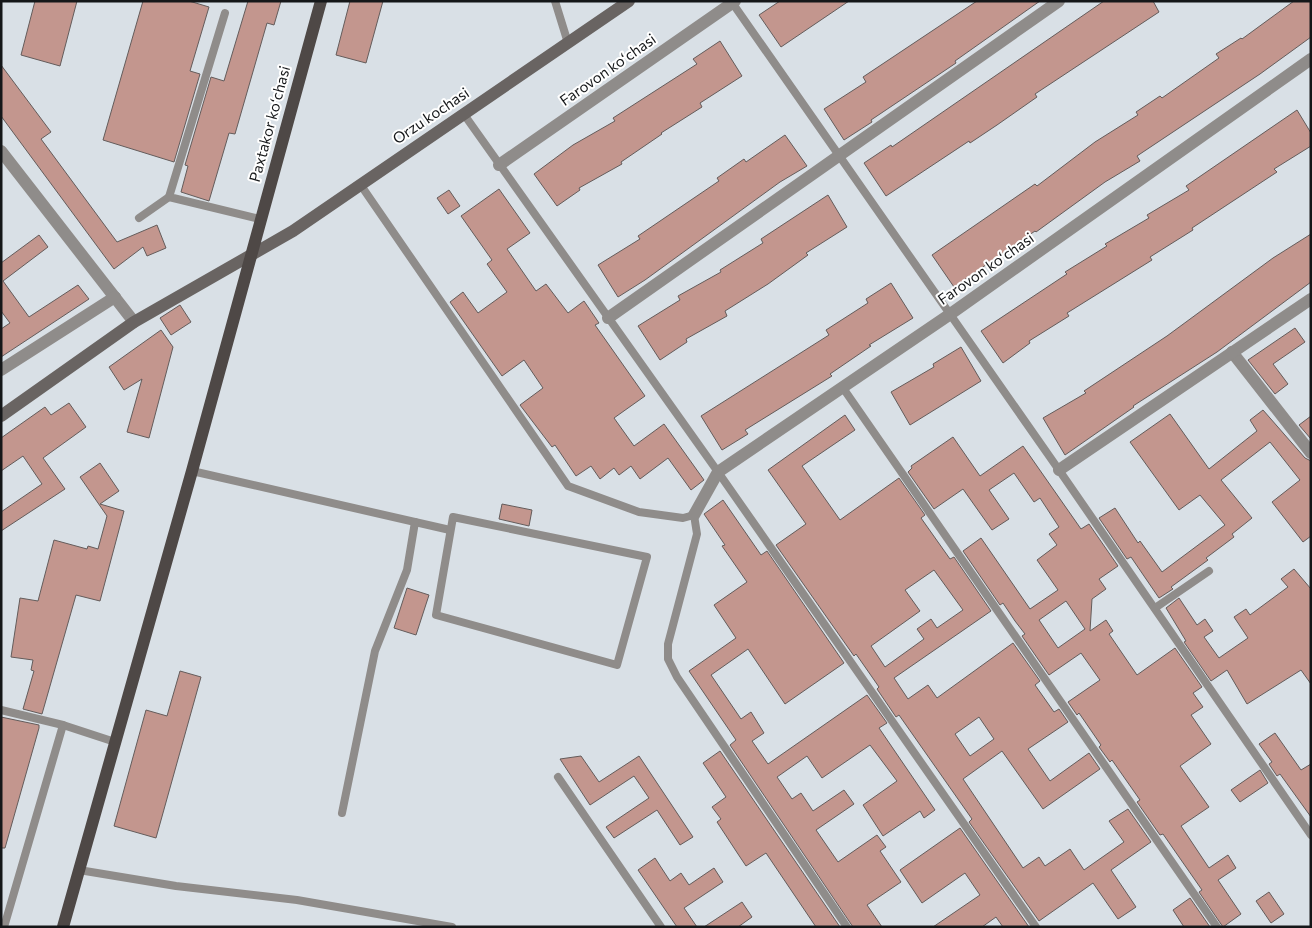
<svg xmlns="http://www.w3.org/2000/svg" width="1312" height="928" viewBox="0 0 1312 928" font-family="Commissioner,sans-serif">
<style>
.building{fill:#c3968e;stroke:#645c5b;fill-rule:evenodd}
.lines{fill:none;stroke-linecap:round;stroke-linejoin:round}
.lane{stroke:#8f8c8a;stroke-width:8}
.street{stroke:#8f8c8a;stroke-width:12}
.secondary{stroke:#696462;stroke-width:12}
.primary{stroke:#4e4846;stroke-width:12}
.labels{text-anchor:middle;stroke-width:4;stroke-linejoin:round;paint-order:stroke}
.street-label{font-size:15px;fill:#151719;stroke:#fff}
</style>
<rect width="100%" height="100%" fill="#d9e0e6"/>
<g class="building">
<path d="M35 1H77L60 66 21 55Z"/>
<path d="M143 1H189L209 7 190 71 200 74 174 162 103 140Z"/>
<path d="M248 1H281L274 25 267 23 235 134 229 133 209 201 181 192 188 166 185 165 211 77 224 81Z"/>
<path d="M350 1H383L366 63 336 55Z"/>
<path d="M780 1H849L781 47 759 15Z"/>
<path d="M977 1H1040L955 61 956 63 871 120 872 122 844 140 824 109 866 82 863 77Z"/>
<path d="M1104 1H1153L1159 12 1035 94 1037 97 997 125 970 143 969 141 886 196 864 163 891 145 892 147Z"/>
<path d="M1294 1H1311V37L1260 74 1137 156 1140 161 1105 182 1036 232 1035 231 954 287 932 255 1035 184 1037 186 1095 142 1138 115 1136 112 1160 96 1162 98 1219 58 1216 54 1241 38 1242 39Z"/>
<path d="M720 41 742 76 700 103 702 107 661 133 662 134 621 162 622 164 579 188 580 190 557 206 534 174 573 145 615 121 613 118 697 64 693 59Z"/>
<path d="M1 65 51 132 41 139 117 242 157 225 166 248 147 256 143 247 114 269 1 116Z"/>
<path d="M1297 110 1311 133V146L1274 169 1277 172 1192 228 1193 230 1150 257 1152 260 1067 313 1069 316 1029 341 1030 343 1003 363 981 331 1067 274 1065 272 1107 246 1105 244 1149 218 1147 215 1189 190 1186 186Z"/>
<path d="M785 135 807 166 780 182 645 280 618 297 598 265 640 239 638 236 719 181 717 178 744 159 746 162Z"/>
<path d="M499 189 530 233 507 249 536 291 546 284 568 313 584 301 599 323 595 325 645 396 614 418 634 446 664 424 704 480 691 490 668 458 640 479 631 466 619 475 614 468 600 479 591 466 576 476 555 445 552 447 520 405 543 388 524 360 502 376 450 302 463 292 478 313 507 292 487 264 492 260 461 216Z"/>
<path d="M449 190 460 206 448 214 437 198Z"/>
<path d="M828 195 847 227 806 253 808 255 768 284 725 311 727 316 686 339 687 342 660 360 638 326 680 300 678 296 721 272 720 270 763 243 761 239Z"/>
<path d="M1311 234V282L1217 352 1133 406 1134 407 1065 455 1043 418 1086 393 1084 391 1167 336 1273 258Z"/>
<path d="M39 235 48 247 3 281 29 317 78 285 89 299 1 357V329L10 323 1 311V263Z"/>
<path d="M891 283 913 318 869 345 871 346 830 374 832 376 745 430 748 434 722 450 701 416 829 335 826 330 868 303 866 299Z"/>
<path d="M180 305 191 322 171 335 160 318Z"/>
<path d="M1295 328 1305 342 1273 364 1288 384 1275 394 1248 360Z"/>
<path d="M161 330 173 347 149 438 127 432 142 379 124 390 109 367Z"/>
<path d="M961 347 981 381 910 425 891 392 934 367 933 364Z"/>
<path d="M69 403 86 427 43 458 65 489 1 531V512L42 484 23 456 1 471V438L45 407 51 415Z"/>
<path d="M1263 410 1305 458 1311 461V536L1303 542 1272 502 1300 480 1270 442 1221 480 1252 518 1232 534 1234 537 1206 558 1208 560 1171 587 1173 589 1159 598 1131 557 1127 559 1099 518 1115 508 1138 543 1140 541 1162 572 1225 525 1200 495 1179 510 1130 442 1170 414 1209 469 1257 431 1250 420Z"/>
<path d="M845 415 855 430 802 466 840 520 899 478 925 515 921 518 950 559 954 557 991 611 894 678 908 699 928 685 937 698 1013 643 1040 681 1035 685 1054 712 1059 709 1068 722 1028 749 1050 781 1089 753 1100 769 1043 809 1002 751 963 779 1023 868 1039 857 1045 866 1070 849 1084 870 1124 842 1109 821 1128 809 1151 842 1111 870 1136 907 1118 919 1093 883 1039 921 969 822 972 819 899 715 896 717 877 689 879 687 856 654 854 656 776 545 806 524 768 470ZM934 570 963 610 937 628 931 619 917 629 924 639 885 667 871 646 920 611 905 590ZM979 717 994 739 970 756 955 734Z"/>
<path d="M1311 416V439L1299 425Z"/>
<path d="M953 437 980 476 1023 446 1081 529 1089 524 1118 566 1099 579 1106 589 1092 599 1090 631 1106 620 1113 631 1109 634 1137 675 1175 648 1202 687 1193 693 1203 707 1191 715 1211 744 1180 766 1209 807 1181 826 1209 868 1228 855 1236 868 1218 880 1241 914 1223 927 1199 892 1202 890 1163 834 1160 835 1137 802 1140 800 1112 760 1110 762 1099 747 1101 745 1079 713 1077 715 1068 702 1100 680 1081 653 1049 675 1022 636 1025 634 1015 621 1003 603 1000 605 963 551 981 538 1030 609 1058 590 1037 560 1057 545 1049 534 1059 527 1040 498 1034 502 1014 473 989 490 1009 519 992 530 963 489 934 509 908 472 912 468 911 466ZM1066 601 1085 629 1058 648 1039 620Z"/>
<path d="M100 463 119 491 100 504 124 511 100 601 76 595 42 714 23 709 34 671 31 670 33 660 11 657 20 598 38 601 54 540 87 549 88 546 98 549 107 516 80 477Z"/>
<path d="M723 500 761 555 767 551 844 663 785 704 748 649 711 675 741 719 751 712 764 733 752 741 768 764 867 695 887 723 879 728 935 810 924 818 920 811 883 836 863 805 897 781 870 745 822 778 807 756 777 777 792 799 801 793 813 811 844 790 854 804 816 830 838 862 877 835 886 847 880 851 901 882 867 905 882 927H853L730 745 736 740 689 671 736 638 714 605 747 582 722 546 725 545 704 514Z"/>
<path d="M502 504 532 510 529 526 499 519Z"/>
<path d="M1294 569 1311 589V684L1301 670 1247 704 1227 670 1211 681 1184 642 1186 641 1166 608 1179 598 1197 625 1205 619 1213 631 1204 637 1219 658 1248 638 1234 617 1246 609 1250 615 1288 587 1281 579Z"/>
<path d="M407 588 429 595 416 635 394 628Z"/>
<path d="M180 671 201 677 156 838 114 826 146 710 167 716Z"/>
<path d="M1 717 39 725V728L5 848H1Z"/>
<path d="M1275 733 1301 770 1311 764V817L1280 774 1277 776 1269 764 1272 762 1259 744Z"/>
<path d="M720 751 840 927H816L766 853 746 866 738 854 717 822 721 819 712 807 726 797 703 763Z"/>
<path d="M581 756 599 782 639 756 693 837 680 845 657 810 614 838 606 827 649 798 634 776 590 805 560 759Z"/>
<path d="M1260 770 1268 783 1240 802 1231 790Z"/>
<path d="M960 828 1029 927H1003L996 917 982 927H933L980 895 965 873 922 903 900 870Z"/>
<path d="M655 858 670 881 681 873 689 885 714 868 723 882 684 908 697 927H677L638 870Z"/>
<path d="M1269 892 1284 914 1271 923 1256 901Z"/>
<path d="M1190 898 1210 927H1184L1173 910Z"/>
<path d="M742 902 752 917 738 927H704Z"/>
</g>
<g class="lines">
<g class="lane">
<path d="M555 1 568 43"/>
<path d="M731 1 1059 470 1311 835"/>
<path d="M225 13 169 197 260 219"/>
<path d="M463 113 718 472 1036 927"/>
<path d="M360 184 568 486 639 512 683 518 694 515 697 534 668 644V659L677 677 847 927"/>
<path d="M139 218 169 197"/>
<path d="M843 388 1217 927"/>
<path d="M192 471 450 530"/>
<path d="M453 517 647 557 617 665 436 615Z"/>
<path d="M1155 608 1209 571"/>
<path d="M1 710 63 725 115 742"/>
<path d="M558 777 661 927"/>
<path d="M342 813 375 651 407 570 415 522"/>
<path d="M79 870 176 886 297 900 452 927"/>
<path d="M4 927 63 725"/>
</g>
<g class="street">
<path d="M1 151 134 322"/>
<path d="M499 165 735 1"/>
<path d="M608 318 1059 1"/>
<path d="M1232 352 1311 453"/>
<path d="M1 370 115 297"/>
<path d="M1059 470 1311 299"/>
<path d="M694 515 718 472 949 315 1311 59"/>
</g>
<path class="secondary" d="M1 416 134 322 293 231 629 1"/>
<path class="primary" d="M63 927 192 471 321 1"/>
</g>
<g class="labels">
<g class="street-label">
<text transform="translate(608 70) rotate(-35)" y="5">Farovon koʻchasi</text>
<text transform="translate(431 116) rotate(-34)" y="5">Orzu kochasi</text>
<text transform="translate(270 124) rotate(-75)" y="5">Paxtakor koʻchasi</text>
<text transform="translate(986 269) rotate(-35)" y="5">Farovon koʻchasi</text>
</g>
</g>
<rect width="1312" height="928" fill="none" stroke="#151719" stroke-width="5"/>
</svg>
